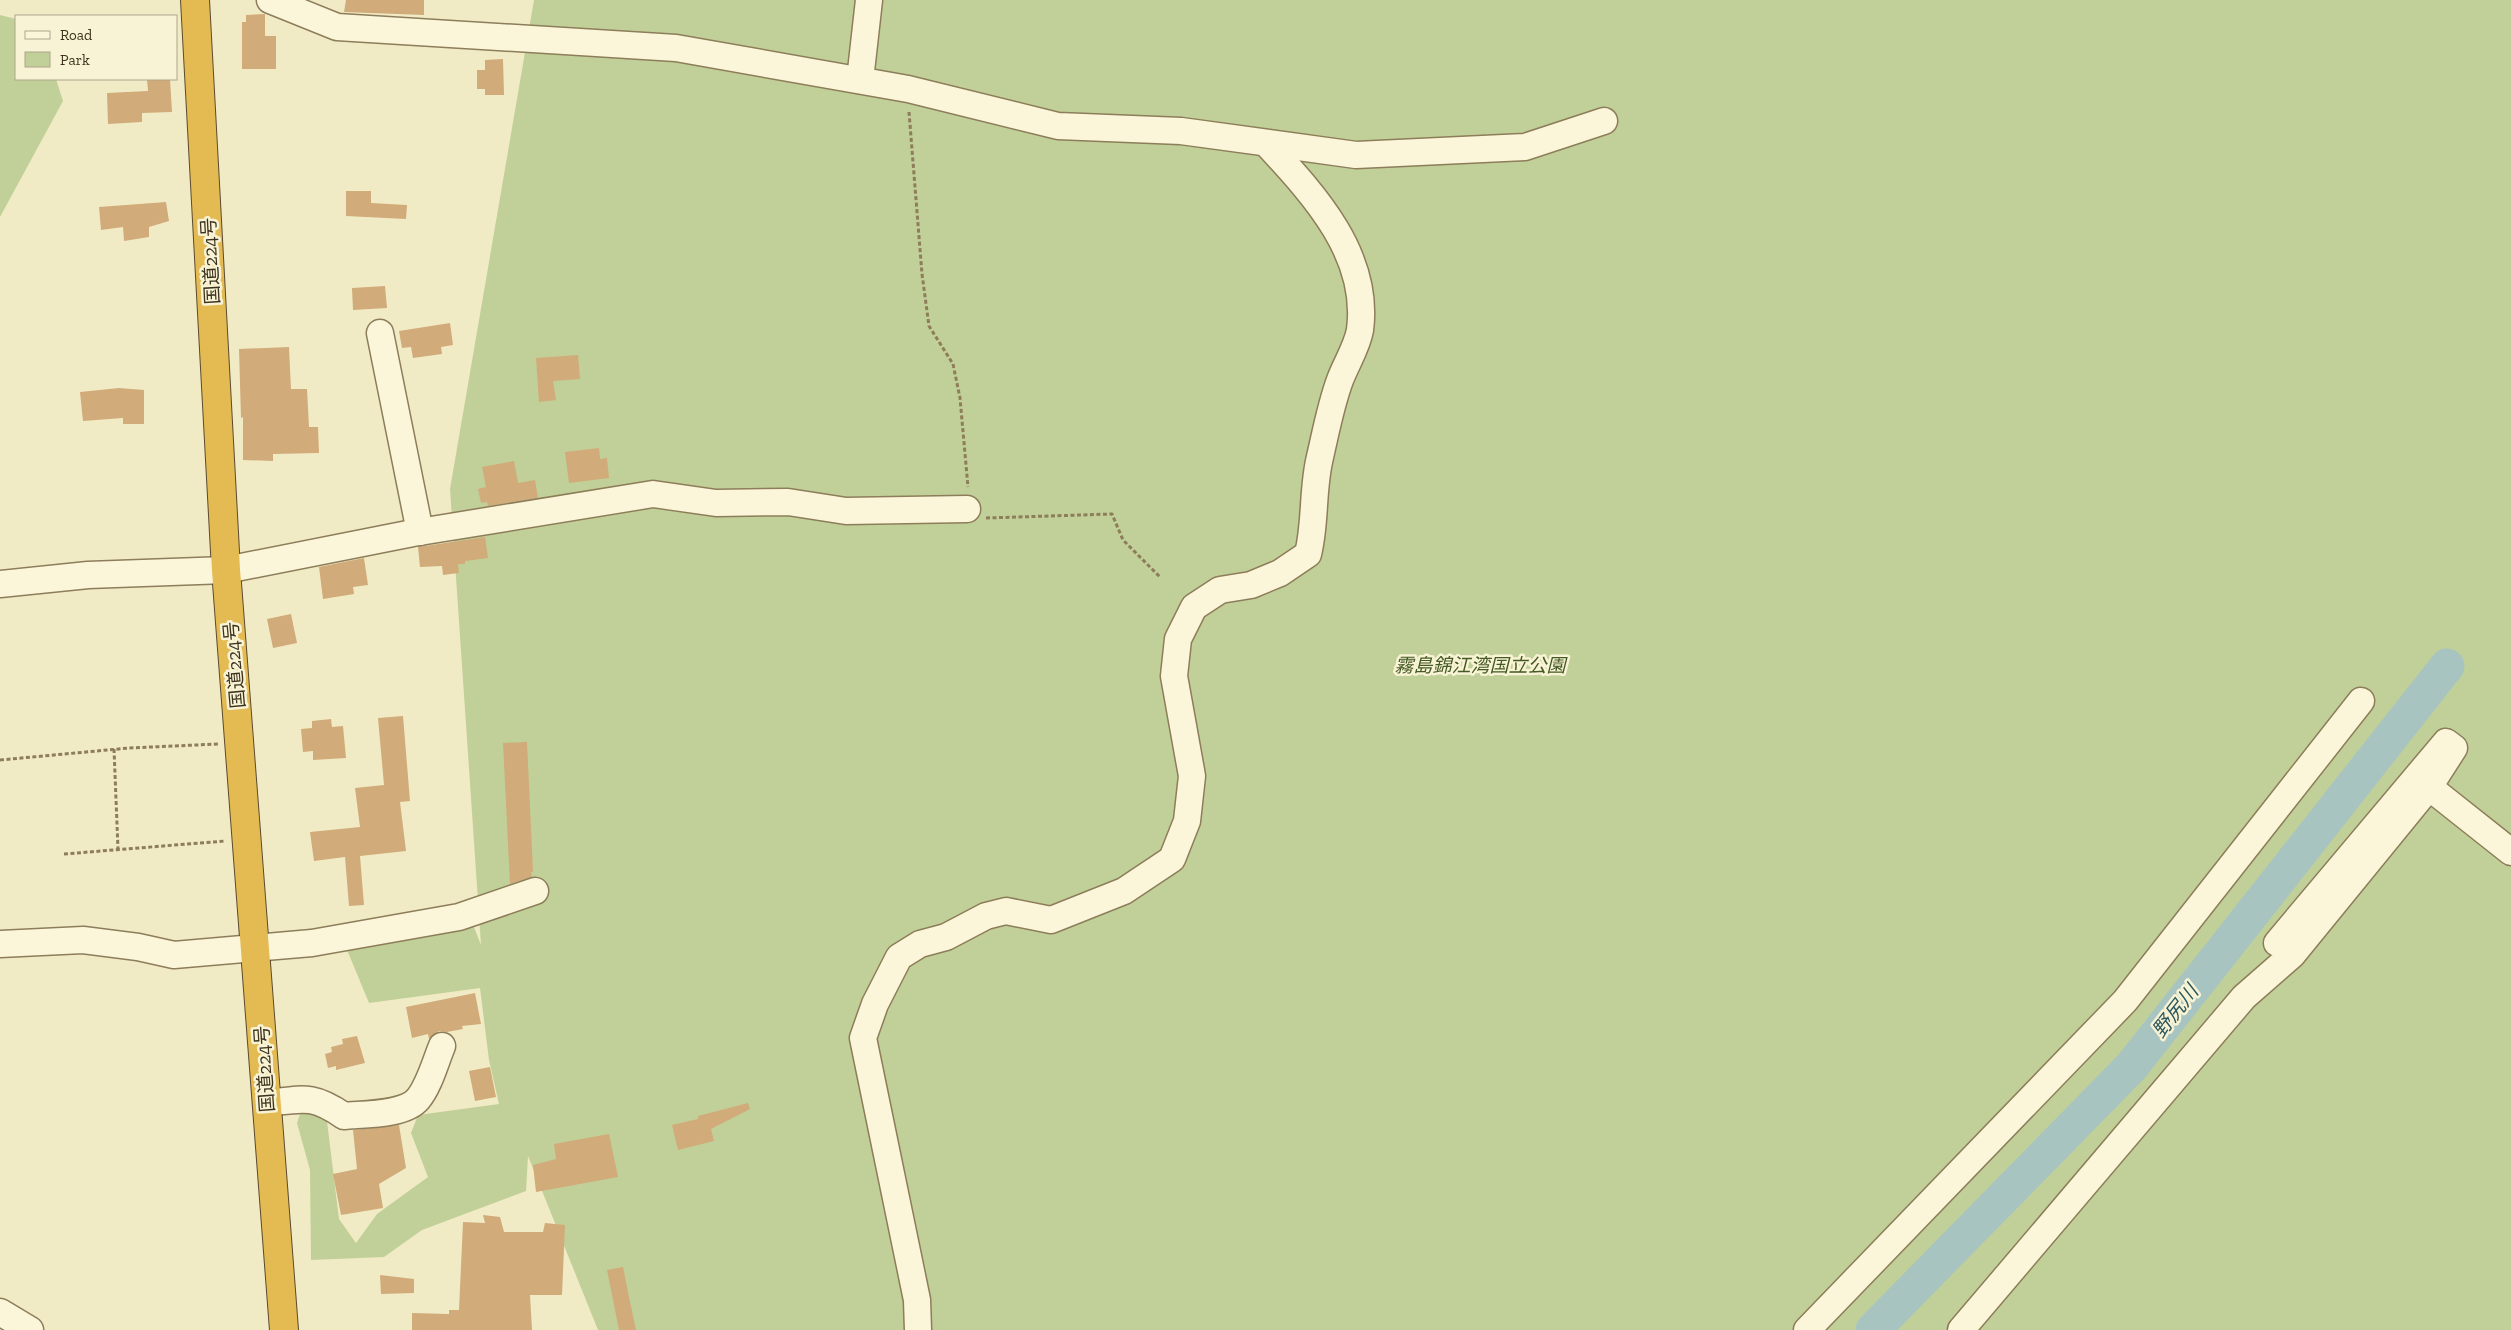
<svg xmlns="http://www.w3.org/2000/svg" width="2511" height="1330" viewBox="0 0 2511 1330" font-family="'Zilla Slab','Noto Sans JP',serif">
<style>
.green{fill:#c1d098}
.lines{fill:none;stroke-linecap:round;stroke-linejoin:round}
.river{stroke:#a7c4c0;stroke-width:35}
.building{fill:#d1ab79}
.minor-casing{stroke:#8d7d5a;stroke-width:29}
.highway-casing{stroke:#5b4a2e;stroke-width:30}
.path{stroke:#8d7d5a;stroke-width:3;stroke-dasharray:4 2.5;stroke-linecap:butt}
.minor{stroke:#fbf6d9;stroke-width:26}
.highway{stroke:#e4ba52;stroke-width:28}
.labels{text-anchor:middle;stroke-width:5;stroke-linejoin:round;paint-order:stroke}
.street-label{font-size:19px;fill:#3d321e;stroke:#f8f3d5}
.park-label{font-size:19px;font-style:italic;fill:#445a24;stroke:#f8f3d5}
.water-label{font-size:20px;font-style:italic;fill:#2d595d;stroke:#f8f3d5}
</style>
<rect width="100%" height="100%" fill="#f1ebc5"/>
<g class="green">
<path d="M534 0H2511V1330H598L528 1156 526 1191 422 1230 384 1257 311 1260 310 1170 297 1123 301 1111 326 1113 339 1219 356 1243 377 1214 428 1177 411 1133 418 1115 499 1104 489 1060 480 988 369 1003 345 945 472 922 481 945 450 489Z"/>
<path d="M0 15 16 19V79H56L63 101 0 217Z"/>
</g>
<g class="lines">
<path class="river" d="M1873 1330 2132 1066 2447 666"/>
</g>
<g class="building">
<path d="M346 0H424V15L344 12Z"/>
<path d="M265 14V36H276V69H242V22H246V15Z"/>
<path d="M503 59 504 95H485V89H477V70H485V60Z"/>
<path d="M147 79H170L172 112 142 113V122L108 124 107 93 148 91Z"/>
<path d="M346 191H371V203L407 205 406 219 346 216Z"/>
<path d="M166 202 169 221 149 227V237L124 241 123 227 101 230 99 207Z"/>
<path d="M385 286 387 308 353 310 352 288Z"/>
<path d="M450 323 453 345 441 347 442 354 413 358 411 347 402 348 399 331Z"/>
<path d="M289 347 291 389H307L309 427H318L319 453 273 454V461L243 460V417L241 418 239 349Z"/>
<path d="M578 355 580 379 553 381 556 400 539 402 536 358Z"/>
<path d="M119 388 144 390V424H123V418L83 421 80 392Z"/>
<path d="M599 448 600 459 607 458 609 478 569 483 565 452Z"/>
<path d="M514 461 518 483 535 480 538 498 488 506 487 502 481 503 478 489 486 487 482 467Z"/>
<path d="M485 537 488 558 465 561V564H458L459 573 443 575 442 566 420 567 418 547Z"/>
<path d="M364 558 368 585 353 587 354 594 323 599 319 567Z"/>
<path d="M291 614 297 643 273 648 267 619Z"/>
<path d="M403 716 410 801 400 802 406 851 360 856 364 905 349 906 345 857 314 861 310 832 360 827 355 788 384 785 378 718Z"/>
<path d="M331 719 332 727 343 726 346 758 313 760V751L303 752 301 729 312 728V721Z"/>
<path d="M527 742 533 872H531L532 877 510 884 503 743Z"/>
<path d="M475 993 481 1024 462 1026 463 1029 447 1032 439 1031 429 1039 428 1034 412 1038 406 1007Z"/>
<path d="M357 1036 365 1063 336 1070V1066L328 1068 325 1054 332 1052 331 1047 343 1044 342 1039Z"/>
<path d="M490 1067 496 1097 475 1101 469 1071Z"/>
<path d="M748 1103 750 1109 711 1129 714 1141 678 1150 672 1125 698 1119V1116Z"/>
<path d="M399 1125 406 1168 379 1184 383 1208 341 1215 333 1174 357 1169 353 1130Z"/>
<path d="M609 1134 618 1177 536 1192 533 1165 556 1159 554 1144Z"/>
<path d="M483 1215 500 1217 504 1232H543L545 1223 565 1225 562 1295H530L532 1330H412V1313L449 1314V1310H459L463 1222 485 1223Z"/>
<path d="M623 1267 629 1297 636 1330H619L607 1270Z"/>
<path d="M380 1275 414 1279V1293L381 1294Z"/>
</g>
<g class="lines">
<g class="minor-casing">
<g id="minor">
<path d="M270 0 337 27 676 48 908 89 1058 126 1181 131 1356 155 1525 147 1604 121"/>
<path d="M860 80 869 0"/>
<path d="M380 333 420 532"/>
<path d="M0 584 88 575 226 570 413 533 653 494 716 503 788 502 846 511 967 509"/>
<path d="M2429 787 2511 852"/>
<path d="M0 944 83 940 138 947 174 955 312 943 459 917 535 891"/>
<path d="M267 1103C303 1099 312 1094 344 1116 364 1114 405 1115 418 1099 429 1086 435 1063 442 1046"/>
<path d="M0 1312 30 1330"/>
<path d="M918 1330 917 1300 863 1038 875 1004 899 957 920 944 946 937 986 916 1006 911 1051 920 1124 891 1172 859 1187 821 1192 776 1174 676 1178 639 1194 607 1220 590 1251 585 1280 573 1308 554C1316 522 1312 489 1320 457 1326 431 1331 404 1340 380 1346 364 1357 347 1360 330 1370 255 1314 195 1267 144"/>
<path d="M1807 1330 2125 1001 2361 701"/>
<path d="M1961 1330 2244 997 2292 955 2429 787 2454 748 2446 742 2277 943"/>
</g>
</g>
<g class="highway-casing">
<path id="highway" d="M195 0 226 570 284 1330"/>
</g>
<g class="path">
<path d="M909 112 922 274 929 326 953 364 960 398 968 487"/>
<path d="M986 518 1112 514 1123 540 1160 577"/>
<path d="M114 749 118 849"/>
<path d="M0 760 129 748 218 744"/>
<path d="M64 854 225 841"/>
</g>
<use href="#minor" class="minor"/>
<use href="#highway" class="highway"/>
</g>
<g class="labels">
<g class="street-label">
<text transform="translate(210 261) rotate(-93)" y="7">国道224号</text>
<text transform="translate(234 665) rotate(-95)" y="7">国道224号</text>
<text transform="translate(264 1069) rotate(-94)" y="7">国道224号</text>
</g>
<g class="park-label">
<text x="1480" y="672">霧島錦江湾国立公園</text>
</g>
<g class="water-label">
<text transform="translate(2175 1011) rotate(-52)" y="7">野尻川</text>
</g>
</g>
<rect x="15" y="15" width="162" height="65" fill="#f8f3d5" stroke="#ada68c"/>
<rect x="25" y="31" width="25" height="8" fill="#fbf6d9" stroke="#ada68c"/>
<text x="60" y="40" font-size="15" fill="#3d321e">Road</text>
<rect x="25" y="52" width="25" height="15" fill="#c1d098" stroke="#ada68c"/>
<text x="60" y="65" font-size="15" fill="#3d321e">Park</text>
</svg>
